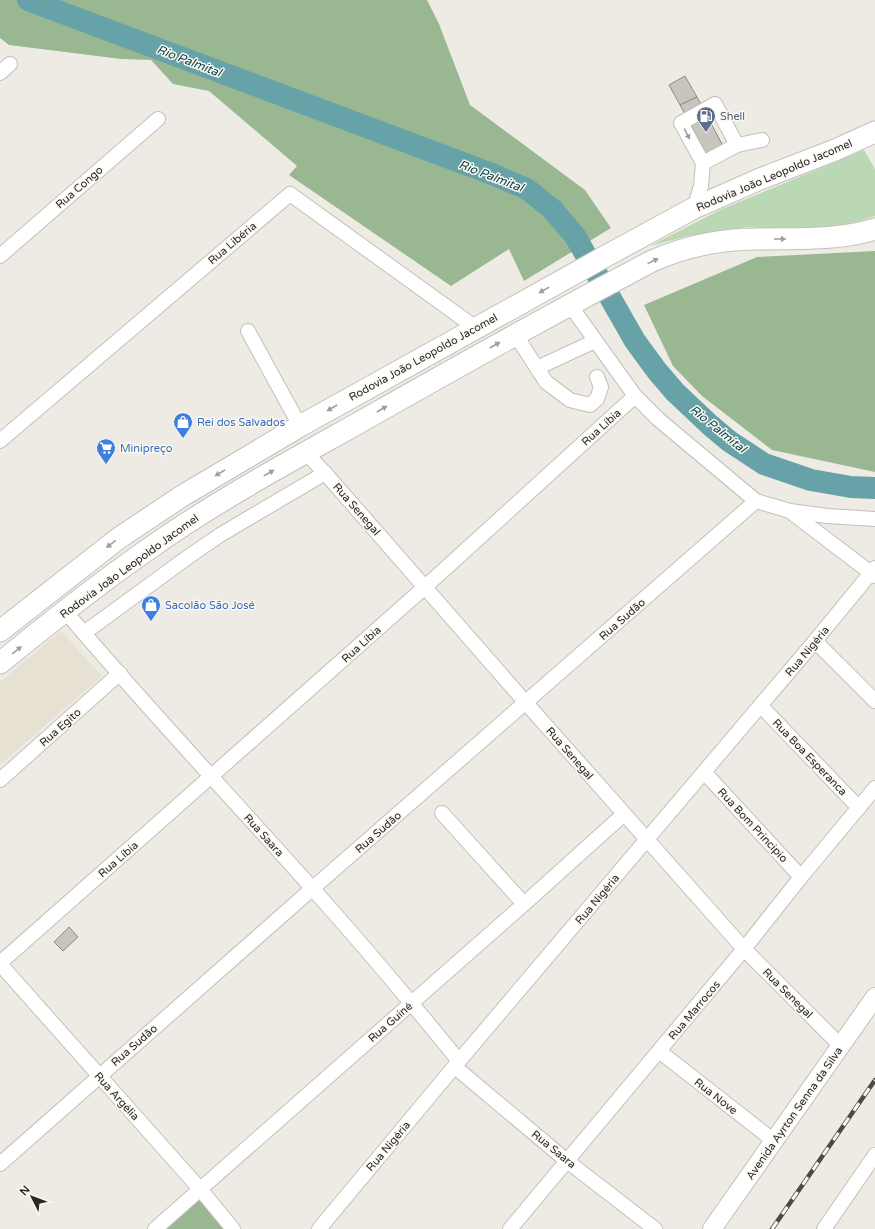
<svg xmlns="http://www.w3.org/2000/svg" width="875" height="1229" viewBox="0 0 875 1229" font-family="'Varela Round',sans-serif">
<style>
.built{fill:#e7e1d3}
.green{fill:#bad8b3}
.forest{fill:#99b892}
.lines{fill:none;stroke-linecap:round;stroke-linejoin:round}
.river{stroke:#67a2a9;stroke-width:22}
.building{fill:#c8c5be;stroke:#8e8b85}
.minor-casing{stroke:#c2c0b9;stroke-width:16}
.major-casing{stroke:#c2c0b9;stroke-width:20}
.highway-casing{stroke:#c2c0b9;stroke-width:23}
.minor{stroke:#fff;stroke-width:14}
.major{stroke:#fff;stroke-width:18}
.highway{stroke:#fff;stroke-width:21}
.rail-casing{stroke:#4d4b48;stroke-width:4.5}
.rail{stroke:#fbf9f2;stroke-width:3;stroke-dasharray:9;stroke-linecap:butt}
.oneway{fill:#9f9e9d}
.labels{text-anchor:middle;stroke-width:3;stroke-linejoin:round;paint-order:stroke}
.service-label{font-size:11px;fill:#4e5e75;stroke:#fbf9f2;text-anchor:start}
.street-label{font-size:11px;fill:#292825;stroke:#fbf9f2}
.shop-label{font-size:11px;fill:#366cbe;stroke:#fbf9f2;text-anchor:start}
.water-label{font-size:12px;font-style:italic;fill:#094248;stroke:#fbf9f2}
</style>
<rect width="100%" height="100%" fill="#eeebe5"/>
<path class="built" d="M61 631 102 676 0 765V682Z"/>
<path class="green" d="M864 150 875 169V216L860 221 812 230 748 227 688 236 650 246 720 210Z"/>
<g class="forest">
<path d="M0 0H427L439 24 470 105 585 190 611 228 524 281 509 249 451 286 289 175 297 166 209 91 173 84 151 60 121 59 9 45 0 38Z"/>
<path d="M875 251V472L772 450 702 396 673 366 644 305 757 257Z"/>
<path d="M200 1189 233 1229H155Z"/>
</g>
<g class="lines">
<path class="river" d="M28 0 492 174 527 189 552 209 575 236 635 341 657 371 675 392 710 425 729 441 764 464 811 480 851 487 875 488"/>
</g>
<g class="building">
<path d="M685 76 697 97 680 105 669 85Z"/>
<path d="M697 97 723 146 707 155 680 105Z"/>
<path d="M69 927 78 937 63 951 54 942Z"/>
</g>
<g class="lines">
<g class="minor-casing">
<g id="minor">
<path d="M0 73 10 64"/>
<path d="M703 163 681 123 715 104 737 145"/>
<path d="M694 208 701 186 703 163 737 145 762 140"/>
<path d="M0 256 158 119"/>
<path d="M570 305 635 396 658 419 756 501 790 511 827 516 875 519"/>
<path d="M248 331 300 426"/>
<path d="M515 334 546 382 570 400 590 405 597 399 601 387 597 377"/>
<path d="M537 368 595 341"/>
<path d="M0 441 290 194 476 328"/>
<path d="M306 453 325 473 526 703 744 949 841 1046"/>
<path d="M792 513 875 576"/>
<path d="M65 611C145 706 230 796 312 888 363 945 411 1002 459 1061"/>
<path d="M84 633 188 557 220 535 325 473"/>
<path d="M815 641 875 701"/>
<path d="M761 706 859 808"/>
<path d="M704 772 801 877"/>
<path d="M0 780 120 673"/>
<path d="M442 813 524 904"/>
<path d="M0 963 425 587 635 396"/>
<path d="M0 964 200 1189 233 1229"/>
<path d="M659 1051 774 1141"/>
<path d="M455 1067 567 1161 655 1229"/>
<path d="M0 1164 313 888 756 501"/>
<path d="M155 1229 524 904 624 814"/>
<path d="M319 1229 459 1061 815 641 875 568"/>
<path d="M510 1229 744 949 801 877 875 788"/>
<path d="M824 1229 875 1155"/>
</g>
</g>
<g class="major-casing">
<path id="major" d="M712 1229 875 997"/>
</g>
<g class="highway-casing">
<g id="highway">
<path d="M0 631 119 538 182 496 300 426 606 256 694 208 760 179 835 150 875 132"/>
<path d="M0 663C49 623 98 584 150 548 215 502 285 464 355 425 453 369 552 314 652 261 684 247 721 239 756 239 796 238 836 241 875 229"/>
</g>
</g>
<use href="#minor" class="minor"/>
<use href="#major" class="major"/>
<use href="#highway" class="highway"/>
<g class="rail-casing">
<path id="rail" d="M772 1229 875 1080"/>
</g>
<use href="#rail" class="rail"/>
</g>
<defs><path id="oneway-solid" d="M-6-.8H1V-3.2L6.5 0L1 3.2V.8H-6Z"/></defs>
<g class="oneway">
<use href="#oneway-solid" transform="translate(687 134) rotate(62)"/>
<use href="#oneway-solid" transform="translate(780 239)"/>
<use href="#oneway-solid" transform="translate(653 261) rotate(-26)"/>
<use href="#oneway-solid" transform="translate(544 290) rotate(151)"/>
<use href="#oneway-solid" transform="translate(495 345) rotate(-30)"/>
<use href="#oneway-solid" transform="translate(332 408) rotate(150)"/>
<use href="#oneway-solid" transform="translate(382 409) rotate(-30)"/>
<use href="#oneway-solid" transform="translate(220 473) rotate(149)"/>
<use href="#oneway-solid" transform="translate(269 473) rotate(-29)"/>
<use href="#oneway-solid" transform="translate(111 544) rotate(143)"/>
<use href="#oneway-solid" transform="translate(17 650) rotate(-39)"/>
</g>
<defs>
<g id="fuel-pin" transform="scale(1)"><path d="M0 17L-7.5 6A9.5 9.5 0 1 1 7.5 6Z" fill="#5c6f8a" stroke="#fbf9f2"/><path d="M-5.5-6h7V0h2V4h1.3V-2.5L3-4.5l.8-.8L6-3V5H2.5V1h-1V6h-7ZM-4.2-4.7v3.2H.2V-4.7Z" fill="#fff"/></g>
<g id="shop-pin" transform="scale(1)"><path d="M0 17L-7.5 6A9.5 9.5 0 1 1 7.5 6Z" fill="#3f7fe0" stroke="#fbf9f2"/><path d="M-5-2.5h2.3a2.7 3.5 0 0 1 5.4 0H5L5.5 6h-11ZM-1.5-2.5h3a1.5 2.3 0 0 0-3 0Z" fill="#fff"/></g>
<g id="supermarket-pin" transform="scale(1)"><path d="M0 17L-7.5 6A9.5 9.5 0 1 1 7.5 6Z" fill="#3f7fe0" stroke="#fbf9f2"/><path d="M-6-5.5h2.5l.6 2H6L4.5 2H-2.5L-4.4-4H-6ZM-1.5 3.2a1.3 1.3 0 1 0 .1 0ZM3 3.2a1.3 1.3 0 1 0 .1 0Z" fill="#fff"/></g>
</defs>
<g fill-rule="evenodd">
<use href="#fuel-pin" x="706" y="116"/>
<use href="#shop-pin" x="183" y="422"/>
<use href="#supermarket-pin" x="106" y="448"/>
<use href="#shop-pin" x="151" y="605"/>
</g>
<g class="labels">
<g class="service-label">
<text x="720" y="120">Shell</text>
</g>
<g class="street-label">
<text transform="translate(774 175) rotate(-23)" y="4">Rodovia João Leopoldo Jacomel</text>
<text transform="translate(79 187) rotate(-41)" y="4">Rua Congo</text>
<text transform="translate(232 243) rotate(-40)" y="4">Rua Libéria</text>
<text transform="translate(423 357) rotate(-29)" y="4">Rodovia João Leopoldo Jacomel</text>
<text transform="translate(601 427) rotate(-42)" y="4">Rua Líbia</text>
<text transform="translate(357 509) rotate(49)" y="4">Rua Senegal</text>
<text transform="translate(129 566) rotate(-36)" y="4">Rodovia João Leopoldo Jacomel</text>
<text transform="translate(622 619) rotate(-41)" y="4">Rua Sudão</text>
<text transform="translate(361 644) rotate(-42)" y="4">Rua Líbia</text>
<text transform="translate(807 651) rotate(-50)" y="4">Rua Nigéria</text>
<text transform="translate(60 727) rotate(-42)" y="4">Rua Egito</text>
<text transform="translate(570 753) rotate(49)" y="4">Rua Senegal</text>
<text transform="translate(810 757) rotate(46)" y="4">Rua Boa Esperanca</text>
<text transform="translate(753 825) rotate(47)" y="4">Rua Bom Principio</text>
<text transform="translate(378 832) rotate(-41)" y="4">Rua Sudão</text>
<text transform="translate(264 835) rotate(48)" y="4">Rua Saara</text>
<text transform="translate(118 859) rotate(-41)" y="4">Rua Líbia</text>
<text transform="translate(597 899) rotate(-50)" y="4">Rua Nigéria</text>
<text transform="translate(788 993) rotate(45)" y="4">Rua Senegal</text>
<text transform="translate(694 1010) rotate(-50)" y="4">Rua Marrocos</text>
<text transform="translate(390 1022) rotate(-41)" y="4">Rua Guiné</text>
<text transform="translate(134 1045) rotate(-41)" y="4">Rua Sudão</text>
<text transform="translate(117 1096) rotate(48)" y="4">Rua Argélia</text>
<text transform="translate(716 1096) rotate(38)" y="4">Rua Nove</text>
<text transform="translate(794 1113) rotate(-55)" y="4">Avenida Ayrton Senna da Silva</text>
<text transform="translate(388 1146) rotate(-50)" y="4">Rua Nigéria</text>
<text transform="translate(554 1149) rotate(39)" y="4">Rua Saara</text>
</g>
<g class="shop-label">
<text x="197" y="426">Rei dos Salvados</text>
<text x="120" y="452">Minipreço</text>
<text x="165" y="609">Sacolão São José</text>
</g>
<g class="water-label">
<text transform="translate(189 61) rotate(21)" y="4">Rio Palmital</text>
<text transform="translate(491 176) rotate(21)" y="4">Rio Palmital</text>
<text transform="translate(718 429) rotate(39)" y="4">Rio Palmital</text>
</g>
</g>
<g transform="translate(32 1197) rotate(312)" stroke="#fbf9f2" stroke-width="3" paint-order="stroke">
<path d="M0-3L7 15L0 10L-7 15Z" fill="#292825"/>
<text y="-6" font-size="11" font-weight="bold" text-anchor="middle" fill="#292825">N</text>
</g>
</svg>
